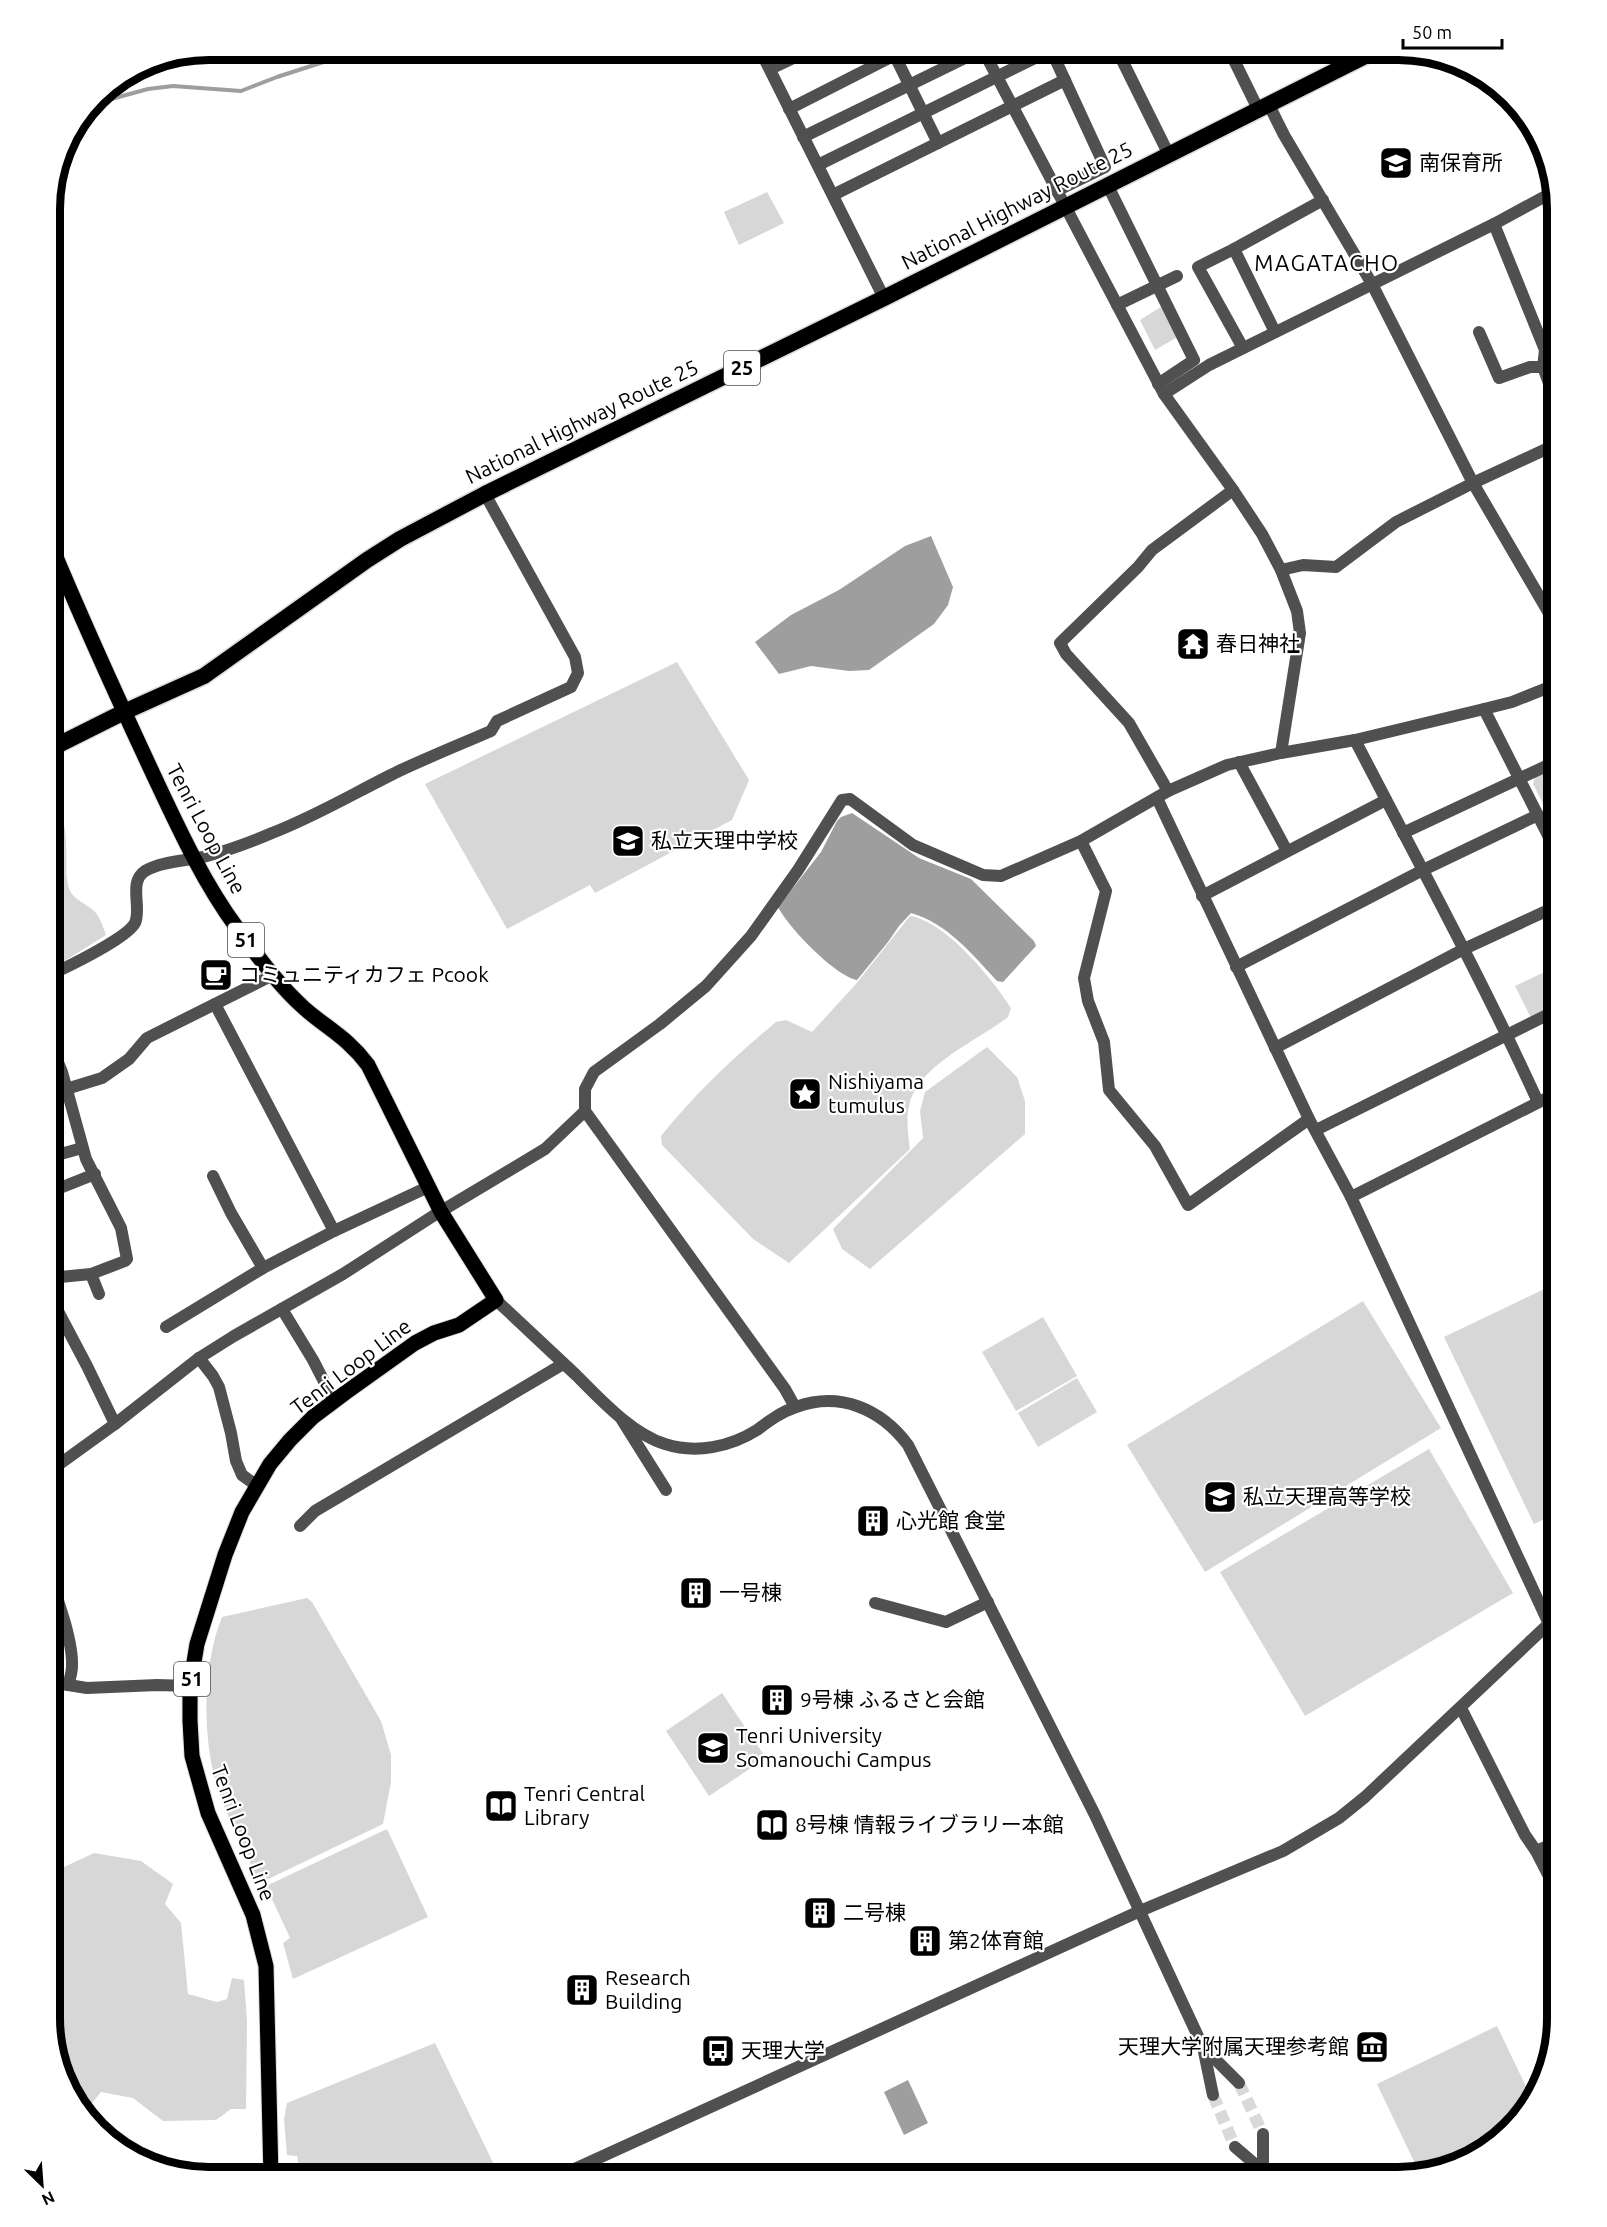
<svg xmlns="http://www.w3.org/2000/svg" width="1607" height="2227" viewBox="0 0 1607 2227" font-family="Ubuntu,'Noto Sans JP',sans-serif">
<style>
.green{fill:#d7d7d7}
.water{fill:#9e9e9e}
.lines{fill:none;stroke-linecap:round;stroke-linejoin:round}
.stream{stroke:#9e9e9e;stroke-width:4}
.minor-tunnel{stroke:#d9d9d9;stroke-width:12;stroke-dasharray:12 6;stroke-linecap:butt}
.primary-casing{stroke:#dbdbdb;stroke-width:17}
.trunk-casing{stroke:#dbdbdb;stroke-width:19}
.minor{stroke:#505050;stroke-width:12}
.tertiary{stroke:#505050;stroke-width:12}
.primary{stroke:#000;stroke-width:15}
.trunk{stroke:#000;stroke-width:16}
.labels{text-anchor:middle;stroke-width:4.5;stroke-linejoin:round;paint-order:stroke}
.shield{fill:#fff;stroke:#4c4c4c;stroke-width:1.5}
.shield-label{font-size:20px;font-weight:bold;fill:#000}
.poi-label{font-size:21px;fill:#000;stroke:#fff;text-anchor:start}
.street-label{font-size:21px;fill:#000;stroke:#fff}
.neighbourhood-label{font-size:22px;letter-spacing:1.5px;fill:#000;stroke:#fff}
.rim{fill:none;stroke:#000;stroke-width:8}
</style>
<rect width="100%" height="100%" fill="#fff"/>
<g class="green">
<path d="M767 192 784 223 739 245 724 212Z"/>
<path d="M1164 305 1179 336 1155 350 1140 320Z"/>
<path d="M677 662 749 780 732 820 595 893 590 885 507 929 425 784Z"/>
<path d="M1557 763V831L1533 784 1536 774Z"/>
<path d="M50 801C74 818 63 861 68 885 71 899 84 902 93 910 100 916 103 927 106 935L50 970Z"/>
<path d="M910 916C945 921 992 978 1011 1008L1008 1017C977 1041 917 1066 909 1106 906 1120 908 1135 910 1149L789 1263 753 1239 662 1145 661 1136C696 1093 734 1057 776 1022L786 1020 812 1032 855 985Z"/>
<path d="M1557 966V1004L1531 1018 1515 986Z"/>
<path d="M987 1047 1017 1077 1025 1101V1134L870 1269 842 1249 833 1229 923 1138 920 1111 925 1092Z"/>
<path d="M1557 1283V1513L1534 1524 1444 1337Z"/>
<path d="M1363 1301 1441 1428 1205 1572 1127 1445Z"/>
<path d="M1043 1317 1077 1376 1016 1411 982 1352Z"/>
<path d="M1077 1378 1097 1412 1038 1447 1018 1413Z"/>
<path d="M1429 1449 1513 1593 1305 1716 1220 1572Z"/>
<path d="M307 1598 312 1602 381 1721 391 1755V1782L383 1824 260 1883C246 1853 229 1822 218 1790 202 1740 202 1666 222 1617Z"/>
<path d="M722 1693 766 1758 709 1796 666 1731Z"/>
<path d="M387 1829 428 1917 293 1979 283 1943 290 1938 266 1886Z"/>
<path d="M50 1833 54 1837 64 1867 94 1853 141 1861 173 1884 165 1904 181 1923 188 1994 217 2002 227 1999 232 1978 244 1980 247 2021 246 2109H231L216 2120 163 2121 133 2098 101 2092 85 2112 71 2098 50 2018Z"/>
<path d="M1497 2026 1533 2101 1478 2156 1419 2172 1377 2084Z"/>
<path d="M435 2043 500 2177H301L297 2156 287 2155 284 2119 287 2103Z"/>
</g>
<g class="water">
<path d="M931 536 953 587 948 605 934 624 869 670 849 671 811 666 779 674 755 642 791 615 839 590 905 546Z"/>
<path d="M852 813 919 858 971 879 1034 941 1036 946 1003 982 997 981C973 955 947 923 911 913L899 926 888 942 857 980C835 976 788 927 778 907L821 852 837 821 841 817Z"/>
<path d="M908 2080 928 2123 904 2135 884 2092Z"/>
</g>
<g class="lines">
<g class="stream">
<path d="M342 56 358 50"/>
<path d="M89 109 104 101 148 89 173 86 241 91 277 77 339 57"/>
</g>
<g class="minor-tunnel">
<path d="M1239 2083 1263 2134"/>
<path d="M1213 2095 1235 2147"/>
</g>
<g class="primary-casing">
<path id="primary" d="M50 543C83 622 118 699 154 776 178 827 203 882 237 928 257 955 278 985 304 1008 328 1029 348 1038 368 1065L441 1212 496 1300 459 1325 434 1333 415 1343 345 1393 313 1417 290 1440 270 1464 242 1512 225 1555 197 1644 190 1686V1721L192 1756 208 1813 253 1915 266 1966 271 2177"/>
</g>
<g class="trunk-casing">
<path id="trunk" d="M50 749 124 712 204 676 367 560 400 539 485 494 884 298 1377 50"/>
</g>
<g class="minor">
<path d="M760 50 884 298"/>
<path d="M892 50 938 143"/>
<path d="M983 50 1164 394 1233 490 1262 534 1281 570 1297 611 1300 633 1281 753"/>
<path d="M1051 50 1105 167 1056 191"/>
<path d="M1117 50 1169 155"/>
<path d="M1229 50 1259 111"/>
<path d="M1235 61 1258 50"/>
<path d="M770 69 810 50"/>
<path d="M789 109 905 50"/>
<path d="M803 137 981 50"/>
<path d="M818 165 1051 50"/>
<path d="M1108 186 1194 360 1158 384"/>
<path d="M833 195 1065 80"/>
<path d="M1494 224 1545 350 1543 367 1557 405"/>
<path d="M1234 249 1198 267 1243 348"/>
<path d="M1117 305 1177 276"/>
<path d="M1275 332 1234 249 1323 200"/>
<path d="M1479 332 1499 378 1530 367H1543"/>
<path d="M1164 394 1209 365 1494 224 1553 192"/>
<path d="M1281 570 1303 565 1336 567 1396 522 1473 483 1557 444"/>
<path d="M1484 709 1557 853"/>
<path d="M1355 740C1417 860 1482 979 1538 1102"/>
<path d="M1239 762 1287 851"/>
<path d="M1168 791 1129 723 1066 654 1060 643 1138 567 1152 550 1233 490"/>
<path d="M1403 833 1557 761"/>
<path d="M1081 841 1106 891 1084 978 1088 1001 1104 1042 1109 1090 1155 1146 1188 1205 1309 1119"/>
<path d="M1202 896 1386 800"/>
<path d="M1236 967 1421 871 1538 815"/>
<path d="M50 975C67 967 127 938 135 923 142 908 128 882 145 871 162 861 188 861 207 856 229 850 251 842 272 833 316 816 356 792 399 771 429 757 461 744 491 731L497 721 571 687 578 673 575 657 485 494"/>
<path d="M215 1004 334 1231 428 1187"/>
<path d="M50 1094 102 1078 129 1059 147 1038 273 975"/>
<path d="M1316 1130 1557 1010"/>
<path d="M50 1157 82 1148"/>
<path d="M213 1176 231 1213 263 1268"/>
<path d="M50 1192 95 1174"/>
<path d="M1351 1197 1557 1093"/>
<path d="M91 1274 99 1294"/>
<path d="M50 1278 91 1274 125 1261 127 1259 121 1228 86 1159 62 1072 50 1043"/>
<path d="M50 1296 87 1366 115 1424"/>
<path d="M282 1309 313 1360 334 1401"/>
<path d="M166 1327 263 1268 334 1231"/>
<path d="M199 1358 213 1376 219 1387 231 1433 236 1461 242 1475 256 1485"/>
<path d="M795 1407 785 1389 585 1111V1089L594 1072 660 1024 706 986 751 936 798 870 842 800 850 799 913 845 983 875 1001 876 1081 841 1168 791 1227 765 1281 753 1355 740 1484 709 1512 702 1557 684"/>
<path d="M622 1420 666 1490"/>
<path d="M50 1452 57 1467"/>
<path d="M50 1471 115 1424 199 1358 234 1336 343 1274 433 1216 545 1149 585 1111"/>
<path d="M300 1526 315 1511 563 1364"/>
<path d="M50 1579C59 1601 73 1643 72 1666 72 1672 70 1679 68 1685"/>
<path d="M875 1603 946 1622 988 1602"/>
<path d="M50 1685 62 1684 87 1688 157 1685 190 1686"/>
<path d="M1461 1708 1525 1835 1536 1851 1557 1892"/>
<path d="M1536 1851 1557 1842"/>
<path d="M1203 2047 1239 2083"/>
<path d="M1203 2047 1213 2095"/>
<path d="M1263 2134V2171"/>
<path d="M1235 2147 1263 2171"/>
</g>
<g class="tertiary">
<path d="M1269 105 1284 135 1372 284 1473 483 1557 627"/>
<path d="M1157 798 1309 1119 1351 1197 1549 1624"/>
<path d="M1275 1048 1464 949 1557 906"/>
<path d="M496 1300C523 1325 549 1350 576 1375 600 1399 632 1434 665 1444 696 1454 730 1447 757 1430 769 1421 781 1412 796 1407 840 1391 881 1409 908 1445L1095 1815 1203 2047"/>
<path d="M1263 2171 1267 2177"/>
<path d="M557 2177 1140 1911 1283 1851 1339 1818 1365 1797 1557 1616"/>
</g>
<use href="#primary" class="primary"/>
<use href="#trunk" class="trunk"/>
</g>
<defs>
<g id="school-square" transform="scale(1.725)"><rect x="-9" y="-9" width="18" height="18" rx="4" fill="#000" stroke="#fff"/><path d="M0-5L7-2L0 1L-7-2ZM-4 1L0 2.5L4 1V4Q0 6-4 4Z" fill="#fff"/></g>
<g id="temple-square" transform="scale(1.725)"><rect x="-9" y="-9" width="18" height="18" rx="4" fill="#000" stroke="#fff"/><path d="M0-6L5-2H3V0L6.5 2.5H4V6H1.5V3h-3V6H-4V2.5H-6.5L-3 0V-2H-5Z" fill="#fff"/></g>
<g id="cafe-square" transform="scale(1.725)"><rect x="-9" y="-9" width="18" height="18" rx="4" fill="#000" stroke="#fff"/><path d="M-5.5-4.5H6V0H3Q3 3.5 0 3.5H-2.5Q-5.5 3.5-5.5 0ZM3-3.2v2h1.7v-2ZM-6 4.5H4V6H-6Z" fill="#fff"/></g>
<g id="sight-square" transform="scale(1.725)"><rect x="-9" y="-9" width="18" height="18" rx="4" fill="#000" stroke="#fff"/><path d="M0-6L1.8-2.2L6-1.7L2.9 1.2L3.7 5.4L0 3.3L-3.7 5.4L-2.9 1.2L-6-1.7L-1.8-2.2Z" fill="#fff"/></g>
<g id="building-square" transform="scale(1.725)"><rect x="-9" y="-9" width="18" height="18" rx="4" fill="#000" stroke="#fff"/><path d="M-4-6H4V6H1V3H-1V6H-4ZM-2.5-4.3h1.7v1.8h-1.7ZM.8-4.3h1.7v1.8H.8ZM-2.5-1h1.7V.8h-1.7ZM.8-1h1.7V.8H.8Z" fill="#fff"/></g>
<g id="university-square" transform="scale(1.725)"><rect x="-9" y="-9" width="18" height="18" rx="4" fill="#000" stroke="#fff"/><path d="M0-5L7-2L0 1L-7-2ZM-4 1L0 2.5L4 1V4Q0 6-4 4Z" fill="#fff"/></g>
<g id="library-square" transform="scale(1.725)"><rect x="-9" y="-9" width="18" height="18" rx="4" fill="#000" stroke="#fff"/><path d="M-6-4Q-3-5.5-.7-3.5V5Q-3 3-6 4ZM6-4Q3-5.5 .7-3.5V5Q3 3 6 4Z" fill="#fff"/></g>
<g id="museum-square" transform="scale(1.725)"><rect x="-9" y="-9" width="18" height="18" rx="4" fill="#000" stroke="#fff"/><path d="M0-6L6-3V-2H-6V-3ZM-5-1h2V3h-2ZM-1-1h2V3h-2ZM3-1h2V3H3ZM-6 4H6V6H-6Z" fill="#fff"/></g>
<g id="bus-square" transform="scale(1.725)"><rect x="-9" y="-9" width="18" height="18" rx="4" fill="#000" stroke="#fff"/><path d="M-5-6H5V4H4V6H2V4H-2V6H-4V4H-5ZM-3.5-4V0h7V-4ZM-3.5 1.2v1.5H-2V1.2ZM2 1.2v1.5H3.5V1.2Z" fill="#fff"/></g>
</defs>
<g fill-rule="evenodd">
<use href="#school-square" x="1396" y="163"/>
<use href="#temple-square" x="1193" y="644"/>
<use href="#school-square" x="628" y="841"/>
<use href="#cafe-square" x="216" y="975"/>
<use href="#sight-square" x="805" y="1094"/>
<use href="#school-square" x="1220" y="1497"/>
<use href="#building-square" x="873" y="1521"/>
<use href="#building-square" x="696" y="1593"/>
<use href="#building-square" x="777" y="1700"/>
<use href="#university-square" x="713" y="1748"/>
<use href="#library-square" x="501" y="1806"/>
<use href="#library-square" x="772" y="1825"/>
<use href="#building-square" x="820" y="1913"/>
<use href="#building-square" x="925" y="1941"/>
<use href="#building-square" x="582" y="1990"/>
<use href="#museum-square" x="1372" y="2047"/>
<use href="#bus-square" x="718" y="2051"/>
</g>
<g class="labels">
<g class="shield">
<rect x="724" y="351" width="36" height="34" rx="4.5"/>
<rect x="228" y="923" width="36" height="34" rx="4.5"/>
<rect x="174" y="1662" width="36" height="34" rx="4.5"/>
</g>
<g class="shield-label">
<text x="742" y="375">25</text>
<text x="246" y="947">51</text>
<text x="192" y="1686">51</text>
</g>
<g class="poi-label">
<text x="1419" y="170">南保育所</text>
<text x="1216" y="651">春日神社</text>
<text x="651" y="848">私立天理中学校</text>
<text x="239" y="982">コミュニティカフェ Pcook</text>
<text x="828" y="1089">Nishiyama<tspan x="828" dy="24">tumulus</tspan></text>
<text x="1243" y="1504">私立天理高等学校</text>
<text x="896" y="1528">心光館 食堂</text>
<text x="719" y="1600">一号棟</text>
<text x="800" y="1707">9号棟 ふるさと会館</text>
<text x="736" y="1743">Tenri University<tspan x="736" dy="24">Somanouchi Campus</tspan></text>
<text x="524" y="1801">Tenri Central<tspan x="524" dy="24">Library</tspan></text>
<text x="795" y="1832">8号棟 情報ライブラリー本館</text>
<text x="843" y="1920">二号棟</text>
<text x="948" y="1948">第2体育館</text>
<text x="605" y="1985">Research<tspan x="605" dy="24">Building</tspan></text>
<text x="1349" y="2054" text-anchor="end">天理大学附属天理参考館</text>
<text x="741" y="2058">天理大学</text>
</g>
<g class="street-label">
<text transform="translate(1017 206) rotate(-27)" y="7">National Highway Route 25</text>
<text transform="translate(582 422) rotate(-26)" y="7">National Highway Route 25</text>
<text transform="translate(206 829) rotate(62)" y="7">Tenri Loop Line</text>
<text transform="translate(351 1367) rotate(-37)" y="7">Tenri Loop Line</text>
<text transform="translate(243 1833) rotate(69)" y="7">Tenri Loop Line</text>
</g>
<g class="neighbourhood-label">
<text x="1327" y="271">MAGATACHO</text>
</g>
</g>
<path d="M0 0H1607V2227H0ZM209 60H1398A149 149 0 0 1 1547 209V2018A149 149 0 0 1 1398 2167H209A149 149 0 0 1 60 2018V209A149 149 0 0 1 209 60Z" fill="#fff" fill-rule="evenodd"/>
<path class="rim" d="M209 60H1398A149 149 0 0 1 1547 209V2018A149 149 0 0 1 1398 2167H209A149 149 0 0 1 60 2018V209A149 149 0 0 1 209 60Z"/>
<g transform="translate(42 2185) rotate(155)" stroke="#ffffff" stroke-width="4.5" paint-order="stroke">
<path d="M0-4.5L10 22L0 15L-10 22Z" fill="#000000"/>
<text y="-9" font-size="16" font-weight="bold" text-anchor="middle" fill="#000000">N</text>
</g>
<path d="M1403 39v9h99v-9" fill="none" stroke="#000000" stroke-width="3"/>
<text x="1412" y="39" font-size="18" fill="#000000" stroke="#ffffff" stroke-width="4.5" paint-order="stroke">50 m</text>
</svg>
